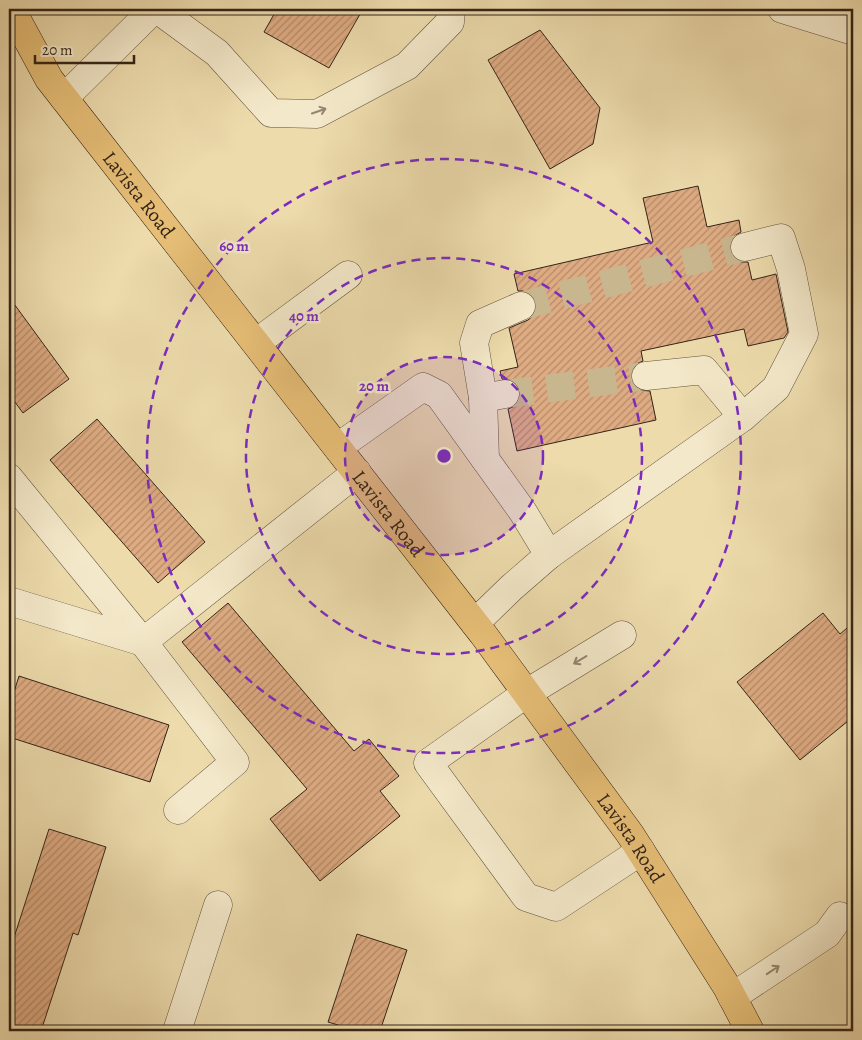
<svg xmlns="http://www.w3.org/2000/svg" width="862" height="1040" viewBox="0 0 862 1040" font-family="Alegreya,serif">
<style>
.building{fill:url(#building-hatch);stroke:#342418}
.lines{fill:none;stroke-linecap:round;stroke-linejoin:round}
.minor-tunnel{stroke:#c8b68e;stroke-width:28;stroke-dasharray:28 14;stroke-linecap:butt}
.minor-casing{stroke:#62523d;stroke-width:29}
.major-casing{stroke:#342418;stroke-width:29}
.minor{stroke:#f3e8c9;stroke-width:28}
.major{stroke:#e6be76;stroke-width:28}
.oneway{stroke:#948670}
.ring{fill:none;stroke:#7b2cbf;stroke-width:2.5;stroke-dasharray:9 6}
.labels{text-anchor:middle;stroke-width:5;stroke-linejoin:round;paint-order:stroke}
.street-label{font-size:20px;fill:#342418;stroke:#f3e8c9}
.centre{fill:#7b2cbf;stroke:#f3e8c9;stroke-width:2.5}
.ring-label{font-size:15px;text-anchor:middle;font-weight:bold;fill:#7b2cbf;stroke:#f3e8c9;stroke-width:5;stroke-linejoin:round;paint-order:stroke}
</style>
<defs>
<pattern id="building-hatch" width="6" height="6" patternUnits="userSpaceOnUse" patternTransform="scale(1.25)"><rect width="6" height="6" fill="#deab82"/><path d="M-1 1l2-2M0 6l6-6M5 7l2-2" fill="none" stroke="#b58b69"/></pattern>
</defs>
<rect width="100%" height="100%" fill="#eddbac"/>
<filter id="stains"><feTurbulence type="fractalNoise" baseFrequency=".004" numOctaves="4"/><feColorMatrix values="0 0 0 0 .2 0 0 0 0 .09 0 0 0 0 .02 0 0 0 .5 -.17"/></filter>
<radialGradient id="worn" r=".72"><stop offset=".6" stop-color="#630" stop-opacity="0"/><stop offset="1" stop-color="#630" stop-opacity=".3"/></radialGradient>
<g class="building">
<path d="M277 9H363L329 68 264 32Z"/>
<path d="M540 30 600 108 593 144 550 169 488 60Z"/>
<path d="M698 186 707 227 739 220 741 232 734 236 730 243V250L734 258 741 262H748L752 280 776 274 788 332 784 338 748 346 744 329 641 351 643 361 636 364 632 369 631 378 634 386 639 390 650 391 656 420 517 451 508 409 515 406 519 400 520 391 517 384 511 380 502 379 500 371 518 367 509 328 528 320 534 315 537 307 535 299 531 294 523 291H518L514 274 653 242 643 198Z"/>
<path d="M9 297 69 379 23 413 9 394Z"/>
<path d="M97 419 205 542 158 583 50 460Z"/>
<path d="M228 603 354 751 369 739 399 776 380 791 400 816 320 881 270 819 307 789 182 642Z"/>
<path d="M823 613 840 634 853 623V717L800 760 737 682Z"/>
<path d="M19 676 169 725 150 782 9 737V708Z"/>
<path d="M49 829 106 847 78 935 73 933 41 1031H24L9 1026V953Z"/>
<path d="M357 934 407 950 380 1031H358L328 1022Z"/>
</g>
<g class="lines">
<g class="minor-tunnel">
<path d="M521 306 745 247"/>
<path d="M505 394 646 376"/>
</g>
<g class="minor-casing">
<g id="minor">
<path d="M157 9 217 53 271 113 317 114 407 66 450 22 451 9"/>
<path d="M782 9 853 31"/>
<path d="M64 98 154 9"/>
<path d="M256 343 348 275"/>
<path d="M646 376 704 370 743 417"/>
<path d="M483 398 505 394"/>
<path d="M338 447 423 387 439 395 523 512 549 555 511 588 475 623"/>
<path d="M485 459 483 398 474 343 480 324 521 306"/>
<path d="M9 478 143 642 9 601"/>
<path d="M549 555 743 417 776 388 804 334 791 269 781 238 745 247"/>
<path d="M622 635 527 693 428 763 526 897 556 907 641 851"/>
<path d="M178 810 235 762 143 642 357 472"/>
<path d="M732 997 827 934 840 916"/>
<path d="M177 1031 218 905"/>
</g>
</g>
<g class="major-casing">
<g id="major">
<path id="s1" d="M11 9 49 79 483 634 630 834 727 987 750 1031"/>
</g>
</g>
<use href="#minor" class="minor"/>
<use href="#major" class="major"/>
</g>
<defs><path id="oneway-shaft" d="M-6 0H5M1.5-3L5.5 0L1.5 3" fill="none" stroke-width="1.6" stroke-linecap="round" stroke-linejoin="round" transform="scale(1.25)"/></defs>
<g class="oneway">
<use href="#oneway-shaft" transform="translate(319 111) rotate(-19)"/>
<use href="#oneway-shaft" transform="translate(580 660) rotate(149)"/>
<use href="#oneway-shaft" transform="translate(773 970) rotate(-34)"/>
</g>
<circle cx="444" cy="456" r="99" fill="#7b2cbf" fill-opacity=".12"/>
<g class="ring">
<circle cx="444" cy="456" r="99"/>
<circle cx="444" cy="456" r="198"/>
<circle cx="444" cy="456" r="297"/>
</g>
<g class="labels">
<g class="street-label">
<text dy="7" stroke="none"><textPath href="#s1" startOffset="226">Lavista Road</textPath></text>
<text dy="7" stroke="none"><textPath href="#s1" startOffset="631">Lavista Road</textPath></text>
<text dy="7" stroke="none"><textPath href="#s1" startOffset="1036">Lavista Road</textPath></text>
</g>
</g>
<circle cx="444" cy="456" r="8" class="centre"/>
<g class="ring-label">
<text x="234" y="251">60 m</text>
<text x="304" y="321">40 m</text>
<text x="374" y="391">20 m</text>
</g>
<rect width="862" height="1040" fill="none" stroke="#eddbac" stroke-width="30"/>
<rect x="10" y="10" width="842" height="1020" fill="none" stroke="#342418" stroke-width="2.5"/>
<rect x="15" y="15" width="832" height="1010" fill="none" stroke="#342418"/>
<path d="M35 55v8h99v-8" fill="none" stroke="#342418" stroke-width="2.5"/>
<text x="42" y="55" font-size="15" fill="#342418" stroke="#f3e8c9" stroke-width="4" paint-order="stroke">20 m</text>
<rect width="100%" height="100%" filter="url(#stains)"/>
<rect width="100%" height="100%" fill="url(#worn)"/>
</svg>
